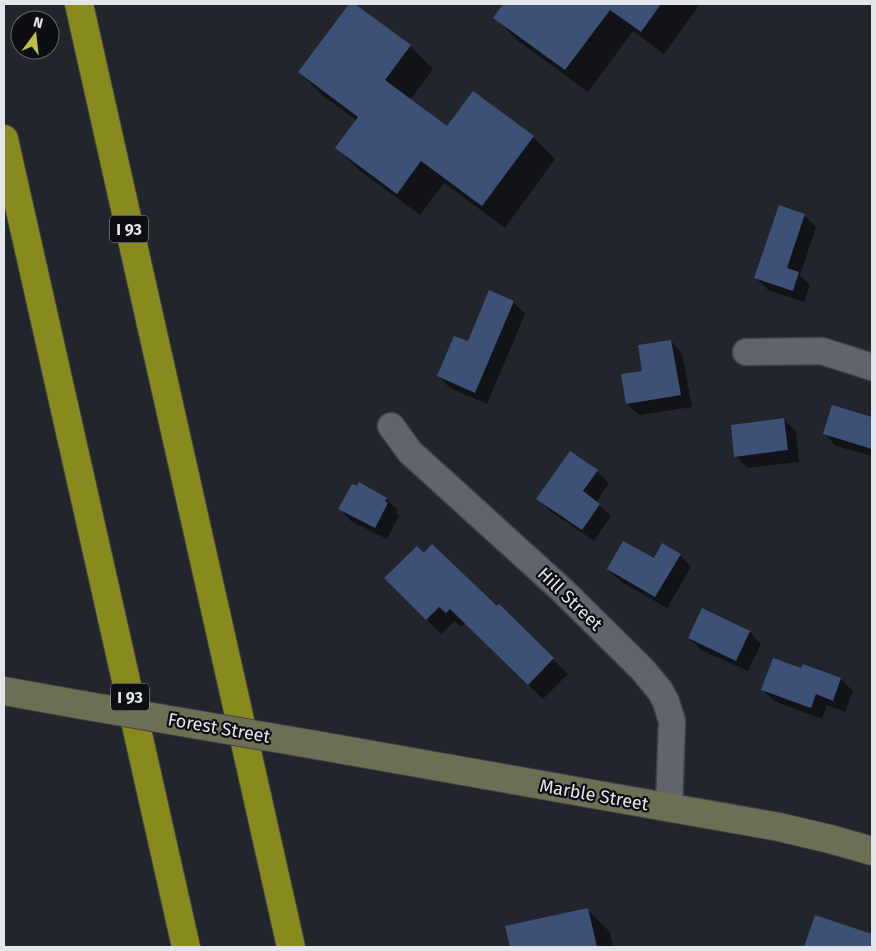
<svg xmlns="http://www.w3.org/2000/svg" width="876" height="951" viewBox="0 0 876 951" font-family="'Fira Sans',sans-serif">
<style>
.shadow{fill:#0007}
.building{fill:#3d5075}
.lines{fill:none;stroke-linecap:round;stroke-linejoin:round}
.street-casing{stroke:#3f4248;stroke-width:29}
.secondary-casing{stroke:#3f4248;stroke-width:30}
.highway-casing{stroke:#3f4248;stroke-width:30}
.street{stroke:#60646c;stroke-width:26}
.secondary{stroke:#6c6f54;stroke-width:28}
.highway{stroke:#898a1d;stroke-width:28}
.secondary-bridge-casing{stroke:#3f4248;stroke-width:30;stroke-linecap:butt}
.secondary-bridge{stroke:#6c6f54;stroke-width:28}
.labels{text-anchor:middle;stroke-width:4.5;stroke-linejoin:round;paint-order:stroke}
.shield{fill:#0d0e12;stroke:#a2a4a8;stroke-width:1}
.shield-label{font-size:16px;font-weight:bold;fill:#e2e5e9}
.street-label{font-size:18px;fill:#e2e5e9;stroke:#0d0e12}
</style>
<rect width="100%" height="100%" fill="#22252c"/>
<g class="shadow">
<path d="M350 4H353L410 46 433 69 410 100 448 128 533 137 555 159 505 228 444 183 420 215 359 170 337 148 357 121 322 95 299 72Z"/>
<path d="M505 4H700L664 54 633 31 588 92 517 40 495 17Z"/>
<path d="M804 215 816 227 800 275 810 285 804 302 768 290 756 278Z"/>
<path d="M513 302 525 314 487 404 450 388 438 376 468 343Z"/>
<path d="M671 341 682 353 692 407 639 415 627 404 644 372Z"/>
<path d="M833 406 872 418V456L836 446 825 434Z"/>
<path d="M784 420 796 431 799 462 747 468 736 456Z"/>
<path d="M570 452 597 471 609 483 596 502 611 516 594 541 550 511 538 499Z"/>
<path d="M386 499 398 510 396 513 399 516 387 539 351 521 340 509Z"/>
<path d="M424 554 497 608 499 606 568 674 543 699 465 623 461 627 455 621 441 634 386 578Z"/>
<path d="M680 555 691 567 667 608 620 581 608 569Z"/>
<path d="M750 632 761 644 748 671 701 650 689 638Z"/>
<path d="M803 665 841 679 853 691 845 712 827 705 822 719 774 701 762 689 802 669Z"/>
<path d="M587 909 610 932 613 947H511L507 927Z"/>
<path d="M815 916 872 935V947H805Z"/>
</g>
<g class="building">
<path d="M349 4H355L411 45 385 80 447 126 473 91 534 136 482 206 421 161 397 194 335 148 358 117 298 72Z"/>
<path d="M503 4H661L641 32 610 10 565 70 493 18Z"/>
<path d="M779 205 805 214 787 268 799 272 793 291 754 278Z"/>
<path d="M489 290 514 301 475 393 437 376 454 336 468 341Z"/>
<path d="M671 340 681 395 626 404 621 374 642 371 638 345Z"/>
<path d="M832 405 872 417V449L823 434Z"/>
<path d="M784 418 788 450 734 457 731 425Z"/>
<path d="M570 451 598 470 583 491 600 504 582 530 536 499Z"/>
<path d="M359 482 387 498 385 501 388 503 375 528 338 509 352 484 357 486Z"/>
<path d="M623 541 654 558 662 543 681 554 655 597 607 569Z"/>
<path d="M432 544 497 606 499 604 554 658 528 685 450 609 446 613 439 607 426 620 384 578 417 546 424 553Z"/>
<path d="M702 608 750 631 736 661 688 638Z"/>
<path d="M773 658 801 668 803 664 841 678 833 701 816 694 811 708 761 690Z"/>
<path d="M588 908 597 947H510L505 926Z"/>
<path d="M815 915 872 934V947H804Z"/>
</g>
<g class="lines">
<g class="street-casing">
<g id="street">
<path d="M746 352 822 351 872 367"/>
<path d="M391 426 410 452 562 590 643 670 661 692 666 702 672 721 669 808"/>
</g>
</g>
<g class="secondary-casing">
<g id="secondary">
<path d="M4 691 82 705"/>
<path d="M316 745 779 827 830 839 872 851"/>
</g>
</g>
<g class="highway-casing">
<g id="highway">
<path d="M79 4 291 947"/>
<path d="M4 139 186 947"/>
</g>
</g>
<use href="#street" class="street"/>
<use href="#secondary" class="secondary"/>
<use href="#highway" class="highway"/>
<g class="secondary-bridge-casing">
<path id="secondary-bridge" d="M82 705 316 745"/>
</g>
<use href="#secondary-bridge" class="secondary-bridge"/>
</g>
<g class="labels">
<g class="shield">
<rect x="110" y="215.5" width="38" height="27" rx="4"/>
<rect x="111" y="683.5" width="38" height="27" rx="4"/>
</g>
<g class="shield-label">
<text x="129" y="235">I 93</text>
<text x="130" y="703">I 93</text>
</g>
<g class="street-label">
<text transform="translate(570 599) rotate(44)" y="6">Hill Street</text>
<text transform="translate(219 728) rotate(10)" y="6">Forest Street</text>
<text transform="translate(594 795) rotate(10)" y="6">Marble Street</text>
</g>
</g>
<rect width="876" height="951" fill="none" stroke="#e2e5e9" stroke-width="10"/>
<g transform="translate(35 35) rotate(15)"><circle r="24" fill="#0d0e12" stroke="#626468"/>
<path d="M0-4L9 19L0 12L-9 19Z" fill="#bebf42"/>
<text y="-8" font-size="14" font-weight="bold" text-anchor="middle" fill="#e2e5e9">N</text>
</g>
</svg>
